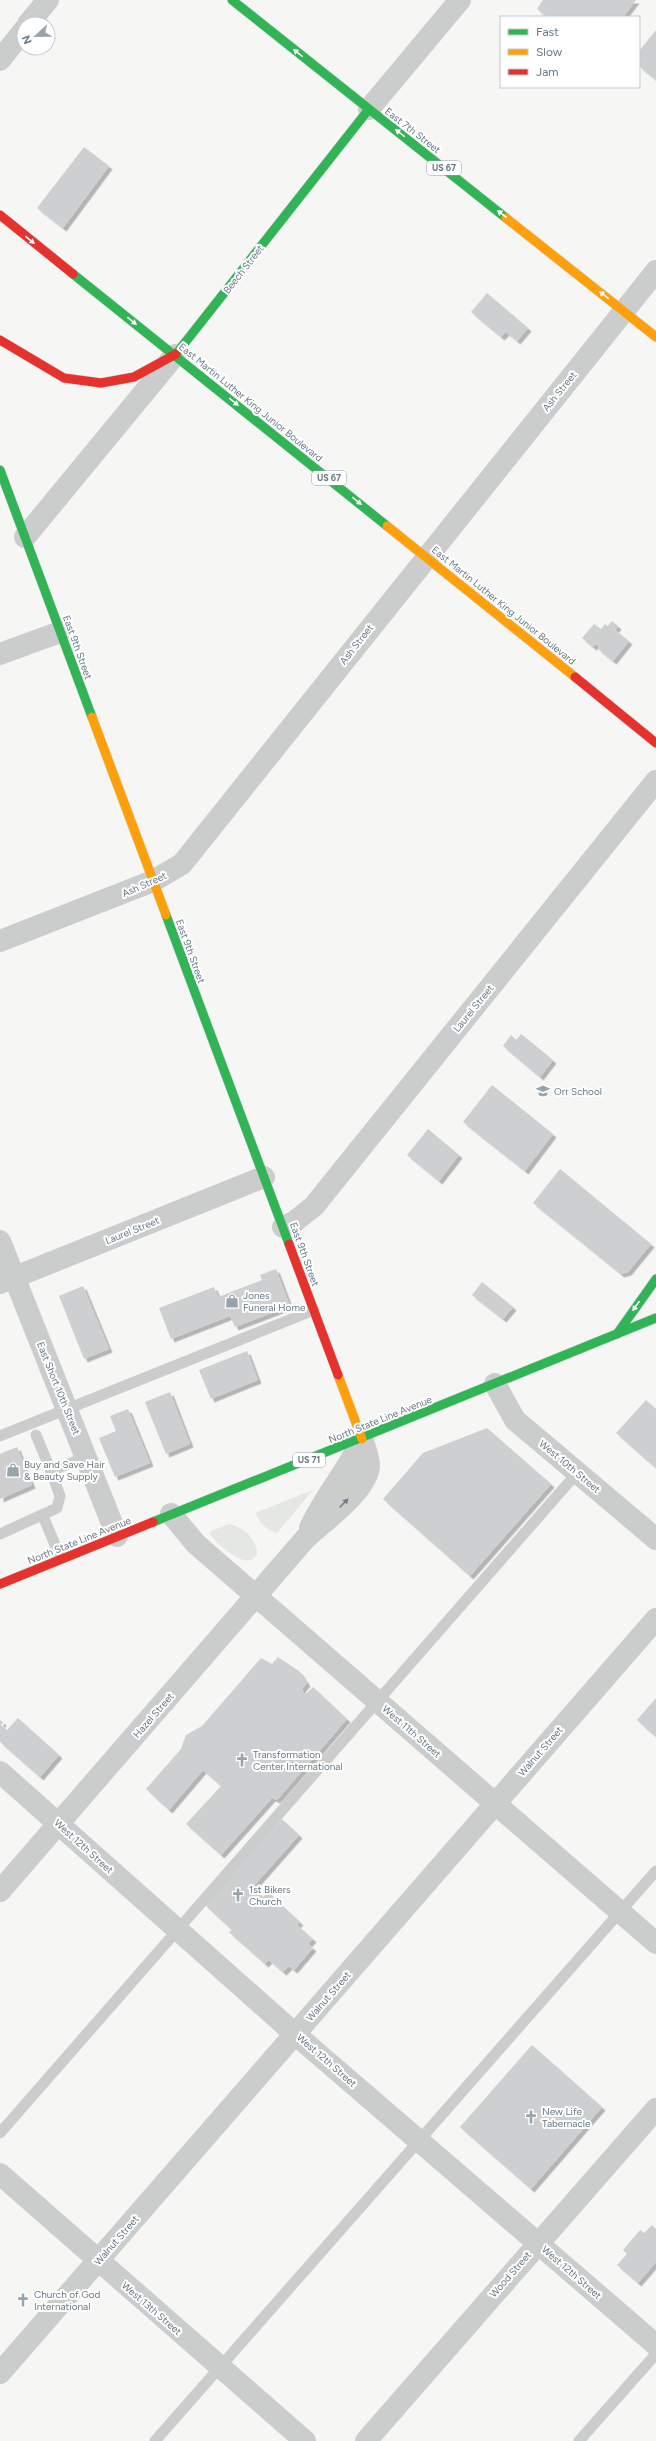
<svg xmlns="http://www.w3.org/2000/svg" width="656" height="2441" viewBox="0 0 656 2441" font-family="Figtree,sans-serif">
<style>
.green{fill:#e5e8e2}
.building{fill:#cdcfd0;filter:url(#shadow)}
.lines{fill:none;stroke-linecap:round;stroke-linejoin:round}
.fast-casing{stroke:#d3d4d5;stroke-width:10}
.slow-casing{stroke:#d3d4d5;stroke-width:10}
.jam-casing{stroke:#d3d4d5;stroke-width:10}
.lane{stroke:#cbcccc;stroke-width:11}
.street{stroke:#cbcccc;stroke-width:22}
.fast{stroke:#30b455;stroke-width:9}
.slow{stroke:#ff9f0a;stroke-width:9}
.jam{stroke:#e5322d;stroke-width:9}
.oneway{fill:#fff}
.oneway2{fill:#6b7c89}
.labels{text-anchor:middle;stroke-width:4;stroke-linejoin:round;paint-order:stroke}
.shield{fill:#fff;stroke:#94a0aa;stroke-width:1}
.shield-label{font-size:9px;font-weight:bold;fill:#667885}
.street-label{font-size:10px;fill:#667885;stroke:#fff}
.poi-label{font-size:10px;fill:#667885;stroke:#fff;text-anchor:start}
</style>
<defs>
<filter id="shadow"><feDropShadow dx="3.5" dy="3.5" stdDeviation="0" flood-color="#0004"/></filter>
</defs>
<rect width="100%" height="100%" fill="#f6f6f5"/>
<g class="green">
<path d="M313 1490 277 1533C266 1530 260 1523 255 1513Z"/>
<path d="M229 1524C243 1527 257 1539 257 1554 247 1573 219 1545 210 1535L211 1531Z"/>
</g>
<g class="building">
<path d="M543 0H636L623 17H547L537 9Z"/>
<path d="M656 30V80L639 66V51Z"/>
<path d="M84 147 109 166 63 228 37 208Z"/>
<path d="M487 293 528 328 517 341 506 332 501 337 471 312Z"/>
<path d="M612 621 618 626 615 630 629 641 613 661 598 649 599 647 596 644 593 647 582 638 594 624 601 629 605 624 608 626Z"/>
<path d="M521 1034 553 1060 540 1077 503 1046 511 1035 516 1040Z"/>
<path d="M492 1085 553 1134 525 1171 463 1122Z"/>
<path d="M428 1129 459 1155 439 1181 407 1155Z"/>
<path d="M560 1169 651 1244 628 1272 621 1274 533 1203Z"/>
<path d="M276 1269 290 1306 235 1327 230 1316 171 1339 159 1308 214 1287 218 1297 262 1280 260 1275Z"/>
<path d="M482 1282 513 1307 503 1319 472 1295Z"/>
<path d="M83 1286 109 1349 84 1359 59 1296Z"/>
<path d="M247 1351 258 1380 211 1399 199 1370Z"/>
<path d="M170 1392 190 1444 166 1454 145 1402Z"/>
<path d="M646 1400 656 1409V1468L616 1433Z"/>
<path d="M128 1409 150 1463 115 1477 99 1438 116 1431 110 1416Z"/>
<path d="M487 1428 551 1484 470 1576 383 1499 423 1453Z"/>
<path d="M17 1447 32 1485 0 1499V1454Z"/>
<path d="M278 1657 299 1671 307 1683 302 1689 305 1695 313 1687 347 1719 277 1800 272 1798 221 1855 186 1824 221 1786 203 1770 169 1810 146 1789 181 1749 186 1735 202 1726 261 1658 272 1664Z"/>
<path d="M656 1698V1737L637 1720Z"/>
<path d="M18 1718 59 1755 40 1777 0 1742V1720L3 1722 1 1725 7 1730Z"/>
<path d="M282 1819 299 1835 253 1887 263 1897 268 1892 300 1922 297 1925 313 1939 308 1944 313 1948 294 1970 289 1966 283 1972 269 1960 265 1964 229 1932 232 1930 205 1905Z"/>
<path d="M532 2045 602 2107 531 2189 460 2127Z"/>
<path d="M652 2225 656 2229V2262L638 2283 617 2265 627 2254 623 2250 640 2230 644 2233Z"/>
</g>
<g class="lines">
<g class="fast-casing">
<g id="fast">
<path d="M232 0 506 218"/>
<path d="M73 274 387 526"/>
<path d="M176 354 369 109"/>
<path d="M0 470 92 717"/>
<path d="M166 915 289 1244"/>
<path d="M617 1334 656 1279"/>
<path d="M153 1522 656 1318"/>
</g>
</g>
<g class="slow-casing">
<g id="slow">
<path d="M506 218 656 337"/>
<path d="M387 526 575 677"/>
<path d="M92 717 166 915"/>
<path d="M338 1375 362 1439"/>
</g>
</g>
<g class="jam-casing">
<g id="jam">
<path d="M0 215 73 274"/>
<path d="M0 340 64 378 101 383 134 377 176 354"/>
<path d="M575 677 656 743"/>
<path d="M289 1244 338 1375"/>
<path d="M0 1584 153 1522"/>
</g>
</g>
<g class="lane">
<path d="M36 1435 51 1471 86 1457"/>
<path d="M0 1436 314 1310"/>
<path d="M43 1516 61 1559"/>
<path d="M0 1534 57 1508 60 1496 51 1471"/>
<path d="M0 2133 577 1473"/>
<path d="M155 2441 656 1871"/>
<path d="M579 2441 656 2354"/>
</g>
<g class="street">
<path d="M28 24 48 0"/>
<path d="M0 60 24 30"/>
<path d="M369 109 460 0"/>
<path d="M25 537 175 355"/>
<path d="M0 654 60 632"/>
<path d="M0 941 153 881 182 864 656 271"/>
<path d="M283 1227 294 1222 314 1206 656 781"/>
<path d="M0 1241 117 1536"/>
<path d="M0 1283 264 1177"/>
<path d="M495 1384 515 1420 656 1539"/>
<path d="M171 1514 196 1544 656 1943"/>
<path d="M310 1528C324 1496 348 1471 362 1439"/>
<path d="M0 1772 295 2034 656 2345"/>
<path d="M0 1891 305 1539C323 1522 367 1491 369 1466 369 1457 365 1447 362 1439"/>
<path d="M0 2174 305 2441"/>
<path d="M0 2373 656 1619"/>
<path d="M366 2441 656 2109"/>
</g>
<use href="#fast" class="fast"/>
<use href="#slow" class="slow"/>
<use href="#jam" class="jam"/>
</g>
<defs><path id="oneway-solid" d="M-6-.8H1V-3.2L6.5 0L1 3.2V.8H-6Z"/></defs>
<g class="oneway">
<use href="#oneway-solid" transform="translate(298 53) rotate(-142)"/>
<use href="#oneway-solid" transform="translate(400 133) rotate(-142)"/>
<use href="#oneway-solid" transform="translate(502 214) rotate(-142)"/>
<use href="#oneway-solid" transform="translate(30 240) rotate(39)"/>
<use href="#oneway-solid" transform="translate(604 295) rotate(-142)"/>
<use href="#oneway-solid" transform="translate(132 321) rotate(39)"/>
<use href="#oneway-solid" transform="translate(234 402) rotate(39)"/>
<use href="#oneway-solid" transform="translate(357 501) rotate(39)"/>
<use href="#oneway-solid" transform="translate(636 1306) rotate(125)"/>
</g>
<use class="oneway2" href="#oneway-solid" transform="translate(344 1503) rotate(-45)"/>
<defs>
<g id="school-bare" transform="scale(1.08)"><path d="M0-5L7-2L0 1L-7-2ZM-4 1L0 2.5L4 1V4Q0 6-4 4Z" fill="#98a4ac" stroke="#fff" stroke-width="2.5" paint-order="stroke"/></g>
<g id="shop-bare" transform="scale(1.08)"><path d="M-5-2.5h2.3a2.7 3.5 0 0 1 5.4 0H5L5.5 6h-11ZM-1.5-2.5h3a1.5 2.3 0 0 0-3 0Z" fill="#98a4ac" stroke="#fff" stroke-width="2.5" paint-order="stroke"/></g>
<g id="church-bare" transform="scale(1.08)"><path d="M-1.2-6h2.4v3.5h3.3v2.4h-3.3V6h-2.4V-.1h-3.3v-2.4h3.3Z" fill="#98a4ac" stroke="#fff" stroke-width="2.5" paint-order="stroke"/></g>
</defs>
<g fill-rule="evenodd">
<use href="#school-bare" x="543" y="1091"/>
<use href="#shop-bare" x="232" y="1301"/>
<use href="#shop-bare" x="13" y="1470"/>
<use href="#church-bare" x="242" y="1760"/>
<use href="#church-bare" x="238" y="1895"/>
<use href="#church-bare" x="531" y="2117"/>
<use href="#church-bare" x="23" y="2300"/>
</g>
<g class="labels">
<g class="shield">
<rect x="427" y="161" width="34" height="14" rx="3"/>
<rect x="312" y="471" width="34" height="14" rx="3"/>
<rect x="293" y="1453" width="32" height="14" rx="3"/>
</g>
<g class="shield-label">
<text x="444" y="171">US 67</text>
<text x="329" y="481">US 67</text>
<text x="309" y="1463">US 71</text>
</g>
<g class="street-label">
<text transform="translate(413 130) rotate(38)" y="4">East 7th Street</text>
<text transform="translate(243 269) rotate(-52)" y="4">Beech Street</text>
<text transform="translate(559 391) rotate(-51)" y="4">Ash Street</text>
<text transform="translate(251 402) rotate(39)" y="4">East Martin Luther King Junior Boulevard</text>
<text transform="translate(504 605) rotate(39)" y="4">East Martin Luther King Junior Boulevard</text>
<text transform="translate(356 644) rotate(-52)" y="4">Ash Street</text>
<text transform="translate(78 647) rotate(70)" y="4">East 9th Street</text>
<text transform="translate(144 884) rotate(-24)" y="4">Ash Street</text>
<text transform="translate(191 951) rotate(70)" y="4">East 9th Street</text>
<text transform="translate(473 1008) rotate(-51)" y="4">Laurel Street</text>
<text transform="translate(132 1230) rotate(-22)" y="4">Laurel Street</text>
<text transform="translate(305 1254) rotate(70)" y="4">East 9th Street</text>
<text transform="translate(59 1388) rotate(68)" y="4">East Short 10th Street</text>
<text transform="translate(380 1419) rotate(-22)" y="4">North State Line Avenue</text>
<text transform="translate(570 1466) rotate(40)" y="4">West 10th Street</text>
<text transform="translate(79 1540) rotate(-22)" y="4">North State Line Avenue</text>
<text transform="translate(153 1715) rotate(-49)" y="4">Hazel Street</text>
<text transform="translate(412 1731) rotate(41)" y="4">West 11th Street</text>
<text transform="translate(540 1751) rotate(-49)" y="4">Walnut Street</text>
<text transform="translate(84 1846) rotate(42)" y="4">West 12th Street</text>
<text transform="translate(328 1996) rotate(-49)" y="4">Walnut Street</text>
<text transform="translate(327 2060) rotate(41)" y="4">West 12th Street</text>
<text transform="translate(116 2240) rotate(-49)" y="4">Walnut Street</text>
<text transform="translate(572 2272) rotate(41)" y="4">West 12th Street</text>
<text transform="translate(510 2274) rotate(-49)" y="4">Wood Street</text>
<text transform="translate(152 2308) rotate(41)" y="4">West 13th Street</text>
</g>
<g class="poi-label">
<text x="554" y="1095">Orr School</text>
<text x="243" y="1299">Jones<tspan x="243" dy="12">Funeral Home</tspan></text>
<text x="24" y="1468">Buy and Save Hair<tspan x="24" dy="12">&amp; Beauty Supply</tspan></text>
<text x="253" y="1758">Transformation<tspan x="253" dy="12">Center International</tspan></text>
<text x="249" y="1893">1st Bikers<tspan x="249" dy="12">Church</tspan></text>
<text x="542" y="2115">New Life<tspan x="542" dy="12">Tabernacle</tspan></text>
<text x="34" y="2298">Church of God<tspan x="34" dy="12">International</tspan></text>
</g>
</g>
<rect x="500" y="16" width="140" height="72" fill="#ffffff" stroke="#c2c9ce"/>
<rect x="508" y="29" width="20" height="6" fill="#30b455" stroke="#c2c9ce"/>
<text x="536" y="36" font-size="12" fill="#667885">Fast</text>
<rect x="508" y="49" width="20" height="6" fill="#ff9f0a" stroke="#c2c9ce"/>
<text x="536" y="56" font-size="12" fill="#667885">Slow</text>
<rect x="508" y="69" width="20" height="6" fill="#e5322d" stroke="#c2c9ce"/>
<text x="536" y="76" font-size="12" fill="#667885">Jam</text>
<g transform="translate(36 36) rotate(248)"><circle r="19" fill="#ffffff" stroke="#c2c9ce"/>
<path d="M0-3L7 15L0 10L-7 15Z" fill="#98a4ac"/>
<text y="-6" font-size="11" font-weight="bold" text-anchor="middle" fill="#667885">N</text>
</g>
</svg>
